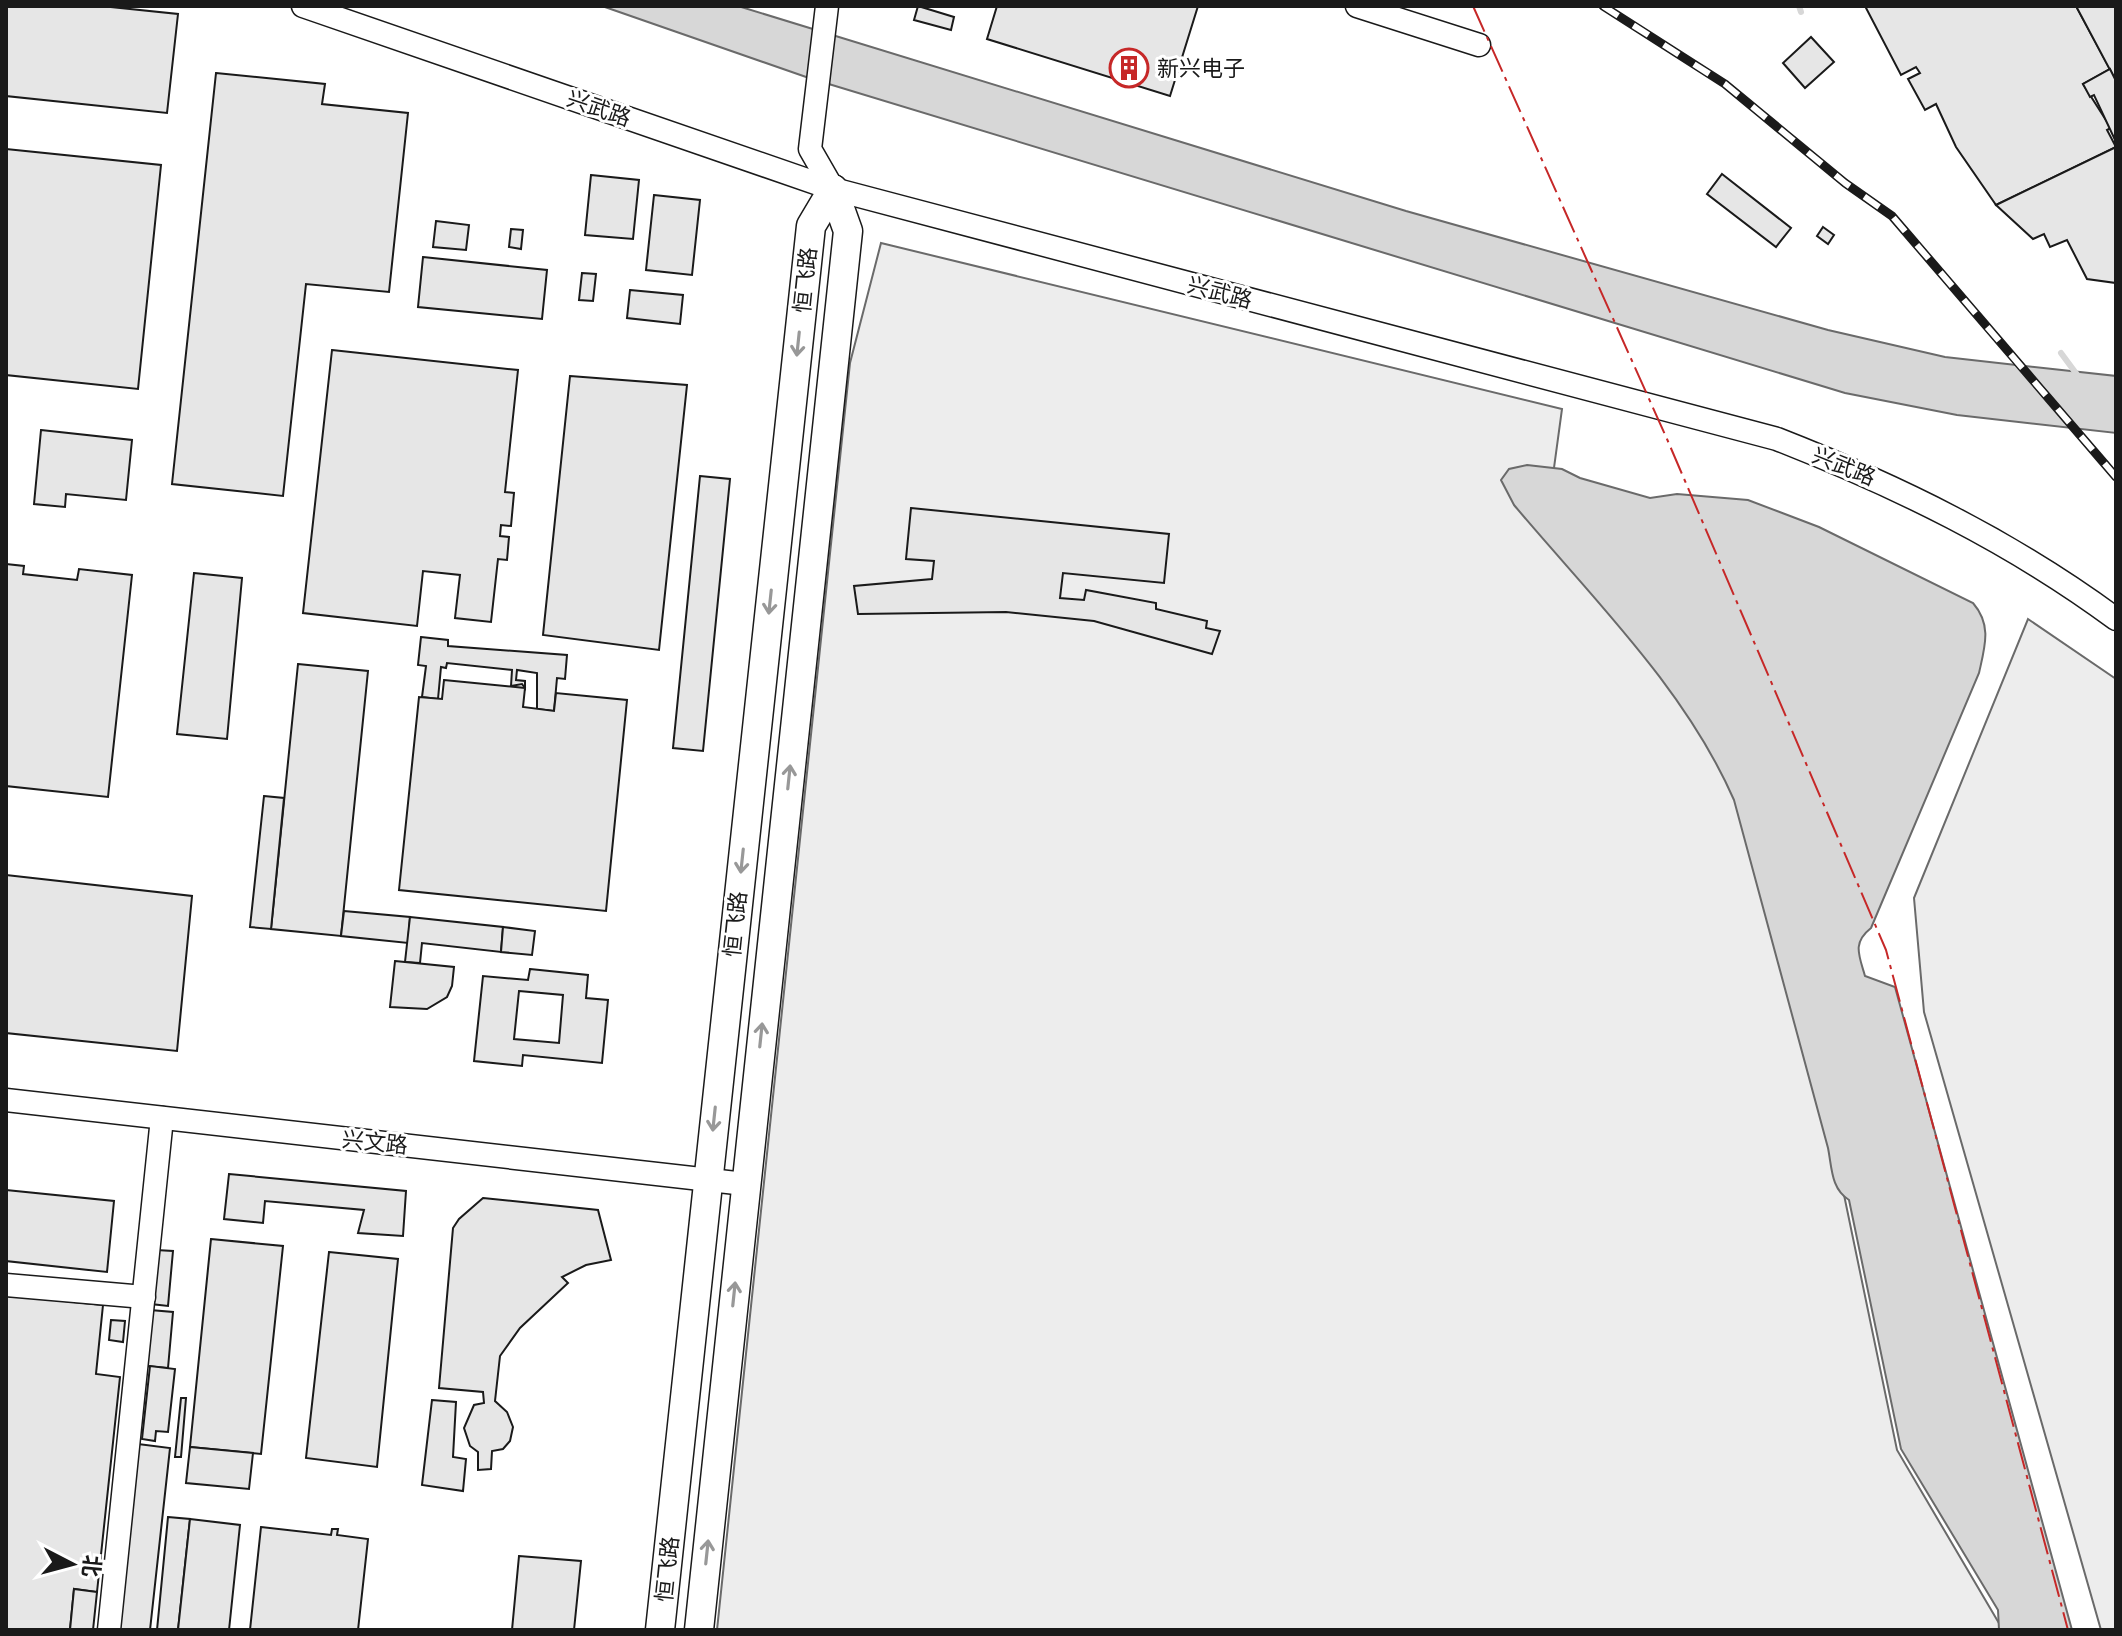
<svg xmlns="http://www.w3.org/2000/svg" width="2122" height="1636" viewBox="0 0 2122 1636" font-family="'Noto Sans','Noto Sans SC',sans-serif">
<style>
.built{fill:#ededed;stroke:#6a6a6a;stroke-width:2}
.water{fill:#d7d7d7;stroke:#6a6a6a;stroke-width:2}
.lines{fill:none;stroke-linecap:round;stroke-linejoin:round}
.stream{stroke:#d7d7d7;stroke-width:6}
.building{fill:#e6e6e6;stroke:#1a1a1a;stroke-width:2;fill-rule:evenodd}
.minor-casing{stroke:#1a1a1a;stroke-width:25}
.major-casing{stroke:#1a1a1a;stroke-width:31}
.minor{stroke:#fff;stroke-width:22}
.major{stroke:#fff;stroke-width:28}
.rail-casing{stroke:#1a1a1a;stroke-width:9}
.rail{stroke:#fff;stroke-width:6;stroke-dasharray:18;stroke-linecap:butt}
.power{stroke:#c62828;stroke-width:2;stroke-dasharray:28 6 4 6;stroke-linecap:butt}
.oneway{stroke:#989898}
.labels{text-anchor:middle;stroke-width:6;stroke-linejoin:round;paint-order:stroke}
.poi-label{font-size:22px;fill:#1a1a1a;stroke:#fff;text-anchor:start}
.street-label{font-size:22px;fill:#1a1a1a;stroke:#fff}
</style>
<rect width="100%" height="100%" fill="#fff"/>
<g class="built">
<path d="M881 243 1562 409 1548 512 1695 683 1773 853 1897 1450 2003 1630H717L850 363Z"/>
<path d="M2028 619 2116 679V1630H2101L1924 1012 1914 898Z"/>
</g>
<g class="water">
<path d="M602 6H738L1406 211 1828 330 1945 357 2116 376V433L1957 415 1845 393 809 78Z"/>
<path d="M1527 465 1562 469 1580 478 1650 498 1677 494 1748 500 1819 527 1973 603C1992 625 1985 646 1979 673L1871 928C1852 943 1859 955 1865 976L1895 987 2072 1630H1999L1998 1610 1901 1449 1849 1200C1831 1189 1832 1168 1828 1148L1734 800C1685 688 1592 598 1514 505L1501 480 1509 469Z"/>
</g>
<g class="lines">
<g class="stream">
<path d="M1799 6 1801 12"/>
<path d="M2061 353 2078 376"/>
</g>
</g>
<g class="building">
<path d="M6 6H101L178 14 167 113 6 96Z"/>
<path d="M918 6 954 17 951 30 914 20Z"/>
<path d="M997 6H1198L1170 96 987 39Z"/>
<path d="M1865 6H2076L2110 69 2083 84 2111 128 2107 130 2116 147 1996 205 1956 147 1936 104 1925 110 1908 79 1920 73 1916 67 1901 75Z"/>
<path d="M2076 6H2116V81L2109 68Z"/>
<path d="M1811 37 1834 62 1805 88 1783 63Z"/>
<path d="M2110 69 2116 81V142L2094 95 2090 97 2083 84Z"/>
<path d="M216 73 325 84 322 104 408 113 389 292 306 284 283 496 172 484Z"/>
<path d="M2116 147V283L2087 279 2067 240 2050 247 2044 234 2033 239 1996 205Z"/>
<path d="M6 149 161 165 138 389 6 375Z"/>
<path d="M1722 174 1791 228 1776 247 1707 194Z"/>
<path d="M591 175 639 180 633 239 585 235Z"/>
<path d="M654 195 700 200 692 275 646 270Z"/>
<path d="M436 221 469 225 466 250 433 247Z"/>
<path d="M1823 227 1834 235 1828 244 1817 236Z"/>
<path d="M511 229 523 230 521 249 509 247Z"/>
<path d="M423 257 547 270 542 319 418 307Z"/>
<path d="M582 273 596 274 593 301 579 300Z"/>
<path d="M630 290 683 295 680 324 627 318Z"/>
<path d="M332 350 518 370 505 492 514 493 511 526 501 525 500 536 509 537 507 560 498 559 491 622 455 618 460 575 423 571 417 626 303 613Z"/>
<path d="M570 376 687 385 659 650 543 635Z"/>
<path d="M41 430 132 440 126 500 66 494 65 507 34 504Z"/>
<path d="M700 476 730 479 703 751 673 748Z"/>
<path d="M911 508 1169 534 1164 583 1063 573 1060 598 1084 600 1086 590 1156 603V609L1207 621 1206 628 1220 631 1212 654 1094 621 1006 612 858 614 854 586 932 579 934 561 906 559Z"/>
<path d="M6 564 24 566 23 574 77 580 79 569 132 575 108 797 6 786Z"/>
<path d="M194 573 242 578 227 739 177 734Z"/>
<path d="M421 637 448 640V646L567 655 565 679 557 678 554 711 537 709V673L517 670 516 680 525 681V688L522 684 511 686 512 670 447 663 446 668 441 667 438 699 422 697 426 666 418 665Z"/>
<path d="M298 664 368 671 341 936 271 929Z"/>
<path d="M444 680 525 688 523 707 554 711 556 693 627 700 606 911 399 890 419 697 442 699Z"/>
<path d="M264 796 284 798 271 929 250 927Z"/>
<path d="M6 875 192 896 177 1051 6 1033Z"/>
<path d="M344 911 410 917 408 943 341 936Z"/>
<path d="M410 917 503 927 501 952 422 943 420 963 405 962Z"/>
<path d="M503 927 535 931 532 955 501 952Z"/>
<path d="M395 961 454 967 452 986 447 997 427 1009 390 1007Z"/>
<path d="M530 969 588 975 586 998 608 1000 602 1063 523 1055 522 1066 474 1061 483 976 528 980ZM519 991 563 995 559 1043 514 1039Z"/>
<path d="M229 1174 406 1191 403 1236 358 1233 364 1210 265 1201 263 1223 224 1219Z"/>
<path d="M6 1190 114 1201 107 1272 6 1261Z"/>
<path d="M483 1198 598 1210 611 1260 586 1265 562 1277 568 1283 520 1328 500 1356 495 1401 507 1412 513 1427 510 1441 503 1449 492 1451 491 1469 478 1470V1452L470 1446 464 1428 474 1405 484 1403 483 1392 439 1388 453 1228 459 1219Z"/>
<path d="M211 1239 283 1246 261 1454 190 1447Z"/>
<path d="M156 1250 173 1251 168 1306 151 1304Z"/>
<path d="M329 1252 398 1259 377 1467 306 1458Z"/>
<path d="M6 1295 103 1305 96 1374 120 1377 97 1592 74 1589 70 1630H6Z"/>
<path d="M150 1310 173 1312 168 1368 145 1366Z"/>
<path d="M111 1320 125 1321 123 1342 109 1340Z"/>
<path d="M150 1366 175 1369 168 1432 156 1431 155 1441 142 1439Z"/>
<path d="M181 1398H186L181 1457H175Z"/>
<path d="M432 1400 456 1402 453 1457 466 1459 463 1491 422 1485Z"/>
<path d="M138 1444 170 1448 150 1630H118Z"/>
<path d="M190 1447 253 1453 249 1489 186 1483Z"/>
<path d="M168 1517 190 1519 178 1630H157Z"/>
<path d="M190 1519 240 1525 229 1630H178Z"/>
<path d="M261 1527 331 1535 332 1529H338L337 1535 368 1539 358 1630H250Z"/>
<path d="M519 1556 581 1561 574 1630H512Z"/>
<path d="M74 1589 97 1592 93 1630H70Z"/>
</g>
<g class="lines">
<g class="minor-casing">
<g id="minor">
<path d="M303 6 833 189 1777 439C1897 486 2012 542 2116 619"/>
<path d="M827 6 810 149 833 189"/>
<path d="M1357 6 1479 45"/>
<path d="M6 1100 745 1184"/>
<path d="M6 1285 144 1297"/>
<path d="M109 1630 162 1118"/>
</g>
</g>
<g class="major-casing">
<g id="major">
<path d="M660 1630 811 226 833 189"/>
<path d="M699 1630 848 231 833 189"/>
</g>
</g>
<use href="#minor" class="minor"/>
<use href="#major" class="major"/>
<g class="rail-casing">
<path id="rail" d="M1603 6 1725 84 1845 183 1892 216 2116 477"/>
</g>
<use href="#rail" class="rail"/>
<path class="power" d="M1473 6 1667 439 1886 950 2068 1630"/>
</g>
<defs><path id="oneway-shaft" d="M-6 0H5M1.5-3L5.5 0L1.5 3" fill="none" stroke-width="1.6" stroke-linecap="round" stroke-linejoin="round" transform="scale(2)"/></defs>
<g class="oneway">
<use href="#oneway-shaft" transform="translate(798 344) rotate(96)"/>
<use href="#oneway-shaft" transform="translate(770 602) rotate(96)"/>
<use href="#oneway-shaft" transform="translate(789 777) rotate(-84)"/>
<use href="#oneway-shaft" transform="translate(742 861) rotate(96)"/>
<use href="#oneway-shaft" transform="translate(761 1035) rotate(-84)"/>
<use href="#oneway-shaft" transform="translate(714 1119) rotate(96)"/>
<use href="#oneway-shaft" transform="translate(734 1294) rotate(-84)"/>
<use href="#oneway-shaft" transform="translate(707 1552) rotate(-84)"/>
</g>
<defs>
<g id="building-ring" transform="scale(2)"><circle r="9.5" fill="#fff" stroke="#c62828" stroke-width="1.5"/><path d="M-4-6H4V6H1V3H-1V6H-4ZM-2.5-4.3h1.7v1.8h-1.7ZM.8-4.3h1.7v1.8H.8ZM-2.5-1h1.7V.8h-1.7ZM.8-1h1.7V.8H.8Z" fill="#c62828"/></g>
</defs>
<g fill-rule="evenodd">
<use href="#building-ring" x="1129" y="68"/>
</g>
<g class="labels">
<g class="poi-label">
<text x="1157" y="76">新兴电子</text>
</g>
<g class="street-label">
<text transform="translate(599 108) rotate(19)" y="8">兴武路</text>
<text transform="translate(805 280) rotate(-84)" y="8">恒飞路</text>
<text transform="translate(1220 292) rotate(15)" y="8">兴武路</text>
<text transform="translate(1844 466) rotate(22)" y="8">兴武路</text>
<text transform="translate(735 924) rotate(-84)" y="8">恒飞路</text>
<text transform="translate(375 1142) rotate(6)" y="8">兴文路</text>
<text transform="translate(667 1569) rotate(-84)" y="8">恒飞路</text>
</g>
</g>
<rect width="2122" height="1636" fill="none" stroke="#1a1a1a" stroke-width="16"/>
<g transform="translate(72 1564) rotate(96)" stroke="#ffffff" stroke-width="6" paint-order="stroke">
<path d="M0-6L14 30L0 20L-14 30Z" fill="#1a1a1a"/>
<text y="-12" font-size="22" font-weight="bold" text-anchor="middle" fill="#1a1a1a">北</text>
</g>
</svg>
